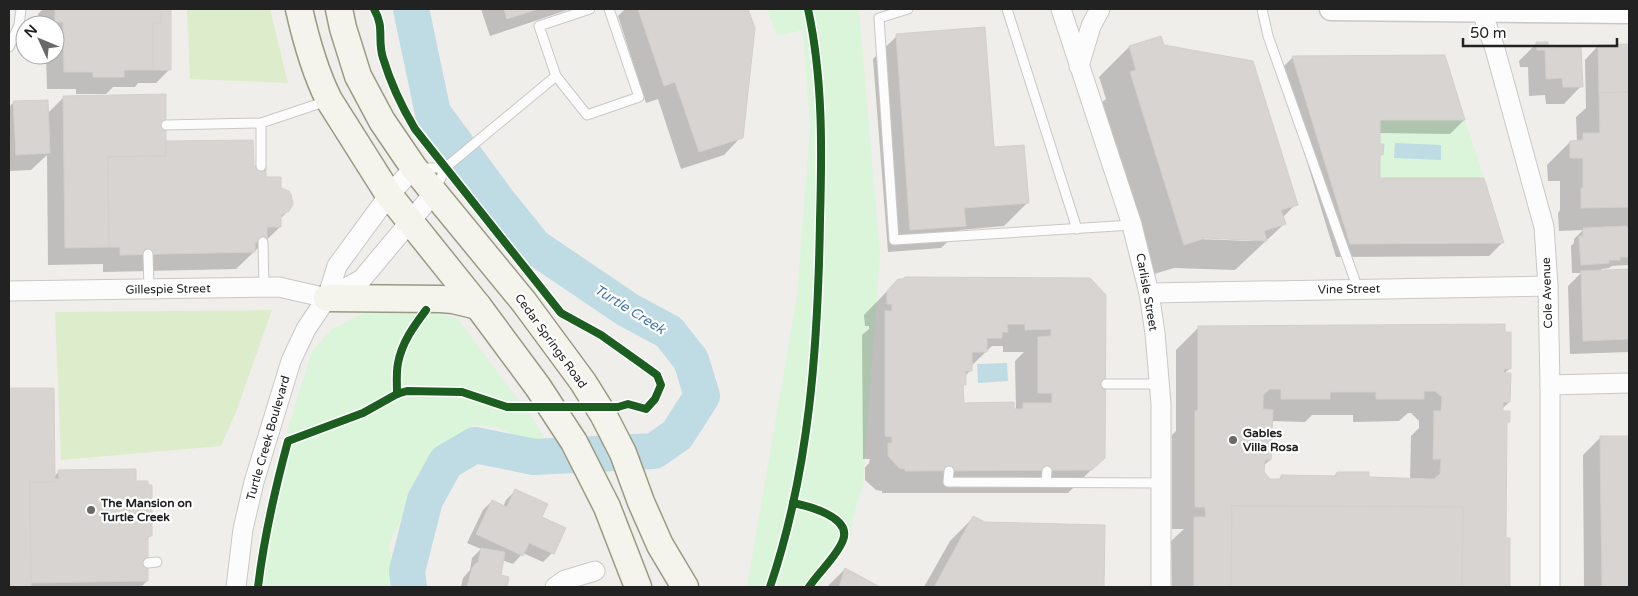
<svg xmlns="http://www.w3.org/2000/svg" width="1638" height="596" viewBox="0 0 1638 596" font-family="'Varela Round',sans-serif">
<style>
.grass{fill:#ddeccb}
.park{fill:#daf5da}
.water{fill:#bfdbe3}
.shadow{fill:#0003;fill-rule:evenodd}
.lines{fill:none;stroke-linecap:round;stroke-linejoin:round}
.river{stroke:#bfdbe3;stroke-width:36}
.building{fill:#d7d4d2;stroke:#d3d0cc;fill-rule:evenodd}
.service-casing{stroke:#c9c8c7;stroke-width:11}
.minor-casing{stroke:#c9c8c7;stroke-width:21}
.tertiary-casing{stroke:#c9c8c7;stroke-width:25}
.secondary-casing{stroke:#999a82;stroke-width:29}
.service{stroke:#fdfcfc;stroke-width:9}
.minor{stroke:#fdfcfc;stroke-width:19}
.tertiary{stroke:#fdfcfc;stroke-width:22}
.secondary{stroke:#f4f4ed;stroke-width:26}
.tram{stroke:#ccc;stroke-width:1}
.cycleway-casing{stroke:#fff;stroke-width:11}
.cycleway{stroke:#1b5e20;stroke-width:8}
.poi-dot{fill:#6a6968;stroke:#fff;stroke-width:2}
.labels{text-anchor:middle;stroke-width:4.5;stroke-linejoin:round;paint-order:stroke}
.street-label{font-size:12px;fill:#222;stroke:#fff}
.poi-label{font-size:12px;font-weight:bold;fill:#222;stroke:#fff;text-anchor:start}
.water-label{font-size:14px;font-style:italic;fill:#4a7aab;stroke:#fff}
</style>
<rect width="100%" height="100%" fill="#f0eeeb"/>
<g class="grass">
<path d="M187 9H270L288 83 190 79Z"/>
<path d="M272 310 236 412 221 446 61 460 55 312Z"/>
</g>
<g class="park">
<path d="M767 9H859L880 254 863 485 852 521V533L845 548 827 572 820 587H747L797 295 810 127 803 30 777 36Z"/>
<path d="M1380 120H1465L1484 178H1380V155H1383L1384 144H1380Z"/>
<path d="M368 311C398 310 428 311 457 318L538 426 551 451 497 427 473 425 419 481 389 545 395 587H255L266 516 288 428 312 351 332 329Z"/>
</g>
<g class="water">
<path d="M1395 143 1441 145V160L1394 158Z"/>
<path d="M1007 363 1008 381 978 383 977 364Z"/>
</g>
<g class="shadow">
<path d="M43 9H170V69L156 83H138L135 87H113L106 94H76V89H47L46 55H55V25H38V14Z"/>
<path d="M481 9H570L490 36Z"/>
<path d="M625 9H747L754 29 741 137 724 155 681 169 658 99 646 103 618 16Z"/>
<path d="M897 36 993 149 1027 203 1004 226 960 230 941 248 888 252 873 59Z"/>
<path d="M1161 38 1163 47 1296 204 1282 218 1284 224 1235 270 1174 268 1154 274 1101 103 1106 99 1099 77 1129 47ZM1199 237 1254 239 1251 241 1199 239Z"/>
<path d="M1537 43 1547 49 1581 86 1564 104H1546L1545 95 1529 96 1528 67H1520L1519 61Z"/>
<path d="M1629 45V228H1626V231H1629V265L1612 266 1609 268 1602 269 1599 271 1629 270V352L1570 354 1568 286 1581 273H1572L1571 246 1574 243V239L1583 230 1559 231 1558 213 1560 210V181H1548L1547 165 1570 142H1577L1576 117 1586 108 1585 60 1598 46Z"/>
<path d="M1444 56 1464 120 1450 134 1379 133V145L1382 154 1379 157V180L1502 243 1489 256 1336 257 1279 71 1293 57Z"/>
<path d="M64 97 165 143 252 167 280 189 288 211 280 219V227L236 269 103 272V264L48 265 47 155 31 170 9 171V107L14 102 47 114Z"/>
<path d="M898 280H1089L1104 457 1068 493H882V491L876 490 865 480V468L869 463 870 459H863L862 335 869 329V326H865L864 315ZM992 346H1003V352H1024L1015 361 1016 411 962 405V387L965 384V376L971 370V366Z"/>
<path d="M1199 327 1510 368 1504 374 1509 402 1502 409V413L1509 421 1506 424 1505 539H1509L1508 587H1172L1171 541 1184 529H1172V435L1176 431V350ZM1408 413H1411L1419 421V428L1411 436 1410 480 1368 479 1337 473 1332 478 1282 476 1278 480H1269L1263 473V466L1270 460 1272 421 1305 422 1312 415H1353V422L1399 421Z"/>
<path d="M53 389 54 477 59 471 135 482 151 535 147 539V581L141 587H9V390Z"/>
<path d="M1601 437H1629V587H1584L1583 455Z"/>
<path d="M515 491 540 517 552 553 543 562 523 553 513 564 502 560 500 576 507 578 506 587H461L463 578 470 570 472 558 481 549 467 543 483 510 492 501 503 507 506 500Z"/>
<path d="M973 518 984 524 1104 526 1103 587H924L950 541Z"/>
<path d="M845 569 878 587H827Z"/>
</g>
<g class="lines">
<path class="river" d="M409 587 407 571 425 500 446 462 475 445 534 457 654 451 677 435 702 396 691 360 669 332 628 310 535 247 497 200 433 113 411 9"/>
</g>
<g class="building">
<path d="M55 9H161V23H153V70H124V77H93V72H64L63 22H55Z"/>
<path d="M161 9H171V70H153V23H161Z"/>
<path d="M504 9H538L507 19Z"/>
<path d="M638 9H748L755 28 743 138 699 152 675 82 664 86Z"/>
<path d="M985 27 994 147 1024 145 1029 203 964 208 966 226 910 230 896 34Z"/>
<path d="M1161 36 1164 45 1253 61 1298 205 1281 210 1286 224 1264 231 1267 241 1205 238 1184 245 1130 72 1136 70 1129 46Z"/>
<path d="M1536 42H1548V48L1581 47 1583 87H1563L1562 78 1546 79 1545 50H1537Z"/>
<path d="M1629 44V92L1599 93 1598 45Z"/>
<path d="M1445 55 1465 120H1380V144H1384L1383 155H1380V178H1484L1504 243 1350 244 1292 56Z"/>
<path d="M1629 92V207L1581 208V188H1583V158H1570V141L1583 140V133H1600L1599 93Z"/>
<path d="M166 94V156L108 157 109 247 65 248 63 96Z"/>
<path d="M48 100 50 153 16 155 13 101Z"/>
<path d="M253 140 254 166H266V177H281V188L289 191 291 195 293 204 289 211 281 215V227H267V242H255V252L120 255V247H109L108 157 166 156V141Z"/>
<path d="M1627 226V230H1629V257H1620V260H1609V263L1581 265 1579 236H1583V228Z"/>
<path d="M1629 269V339L1583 341 1581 271Z"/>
<path d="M905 277 1090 278 1106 295 1105 458 1092 470 905 471V469L899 468 888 456V443H892V437L885 436V311H892V304H887V291L898 279H903ZM1007 324H1025V330L1051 329V336L1038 337V393H1052V403H1023V409H1014V402L964 403 963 385H966V371H972V352H987V338H1002V332H1008Z"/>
<path d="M1505 324V332H1511V369H1504V373H1511L1510 402H1503V411H1510V422H1507L1506 538H1510V587H1462L1463 507 1232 506 1231 587H1194V517H1206L1205 507H1195V411L1198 410V326ZM1270 389H1281V399H1330V392H1376V399H1424V391H1435L1442 397 1441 411H1434L1433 459H1441L1440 474 1434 479 1369 477V472H1337L1336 476 1281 475V479H1270L1264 472 1265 460H1271L1273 410 1263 409V395Z"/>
<path d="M9 388H54L55 482H30L31 587H9Z"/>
<path d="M1600 436H1629V587H1602Z"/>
<path d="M136 469V481H148V485H152V536H148V581L31 583 30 482H55V479H59L58 470Z"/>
<path d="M515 489 548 504 542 517 566 528 554 554 529 543 523 556 476 534 492 500 507 507Z"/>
<path d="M1232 506 1463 507 1462 587H1231Z"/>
<path d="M973 516 985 522 1105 525 1104 587H934Z"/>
<path d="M481 548 505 552 501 575 509 577 507 587H467L472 568 476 563H478Z"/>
<path d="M845 568 880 587H839Z"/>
</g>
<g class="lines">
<g class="service-casing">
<g id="service">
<path d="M908 9 879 18 894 240 1132 225"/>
<path d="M1007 9 1077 229"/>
<path d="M1262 9 1268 36 1358 289"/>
<path d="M9 47 19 25 21 9"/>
<path d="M556 76 539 26 590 9"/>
<path d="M261 123V166"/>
<path d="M166 125 261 123 327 101"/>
<path d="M420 168H445"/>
<path d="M436 189 445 168 556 76 587 115 639 97 609 9"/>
<path d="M263 242 264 287"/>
<path d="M148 254 149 289"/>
<path d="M1106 384H1159"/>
<path d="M949 471 948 482 1161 483"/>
<path d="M1046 482 1047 471"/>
<path d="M148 563 157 562"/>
</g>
</g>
<g class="minor-casing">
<g id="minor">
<path d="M1061 9 1132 225 1149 293 1155 333 1161 404V587"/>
<path d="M1481 9 1495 49 1544 227 1548 286 1550 385V587"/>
<path d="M1079 66 1091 26 1100 9"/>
<path d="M9 291 279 287 327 298"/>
<path d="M1149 293 1548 286"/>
<path d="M328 298 362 279 434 193"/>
<path d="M1550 385 1629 383"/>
<path d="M236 587 243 529 254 482 291 361 306 329 327 298 337 266 389 195 414 168"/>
<path d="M555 587 565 580 595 571"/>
</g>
</g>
<g class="tertiary-casing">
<path id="tertiary" d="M1331 9 1629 12"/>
</g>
<g class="secondary-casing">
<g id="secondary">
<path d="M299 9C306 40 315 72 329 100L389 195 478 306 538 387 574 442 607 507 638 587"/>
<path d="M339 9 343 28 358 76 382 121 414 168 524 302 583 382 603 414 623 453 641 502 660 545 685 587"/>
<path d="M327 298 441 299 453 300 478 306"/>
</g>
</g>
<use href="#service" class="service"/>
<use href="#minor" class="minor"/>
<use href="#tertiary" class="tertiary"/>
<use href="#secondary" class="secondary"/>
<path class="tram" d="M1524 9H1545"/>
<g class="cycleway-casing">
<g id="cycleway">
<path d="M397 394C397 384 396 373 398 363 402 342 414 326 426 310"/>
<path d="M793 503C808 506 852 517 843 540 838 555 818 573 809 587"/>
<path d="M258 587C264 537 275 489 288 441L363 413 397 394 407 391 462 392 507 407H618L628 404 646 409 655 399 661 385 657 375 639 362 601 335 561 313 415 129C403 109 390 81 383 58 377 39 385 28 374 9"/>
<path d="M770 587C810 469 818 344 820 220 822 150 823 78 808 9"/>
</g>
</g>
<use href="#cycleway" class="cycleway"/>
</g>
<g class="poi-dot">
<circle cx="1233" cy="440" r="5"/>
<circle cx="91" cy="510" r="5"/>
</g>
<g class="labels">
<g class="street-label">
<text transform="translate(168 289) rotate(-1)" y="4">Gillespie Street</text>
<text transform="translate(1349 289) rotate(-1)" y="4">Vine Street</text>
<text transform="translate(1147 292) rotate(80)" y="4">Carlisle Street</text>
<text transform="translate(1547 293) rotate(-92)" y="4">Cole Avenue</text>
<text transform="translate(551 341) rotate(54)" y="4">Cedar Springs Road</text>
<text transform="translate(268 438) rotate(-74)" y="4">Turtle Creek Boulevard</text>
</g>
<g class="poi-label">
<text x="1243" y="437">Gables<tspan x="1243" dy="14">Villa Rosa</tspan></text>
<text x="101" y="507">The Mansion on<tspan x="101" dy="14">Turtle Creek</tspan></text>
</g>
<g class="water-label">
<text transform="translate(630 309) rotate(32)" y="5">Turtle Creek</text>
</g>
</g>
<rect width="1638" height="596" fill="none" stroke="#222222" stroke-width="20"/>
<g transform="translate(40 40) rotate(314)"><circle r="24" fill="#ffffff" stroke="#a7a7a7"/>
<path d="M0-4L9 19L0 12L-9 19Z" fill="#6a6968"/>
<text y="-8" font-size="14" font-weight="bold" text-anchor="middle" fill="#222222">N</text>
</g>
<path d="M1463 38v8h154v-8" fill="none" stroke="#222222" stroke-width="2.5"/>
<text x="1470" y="38" font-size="15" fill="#222222" stroke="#ffffff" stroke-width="4" paint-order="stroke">50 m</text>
</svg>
